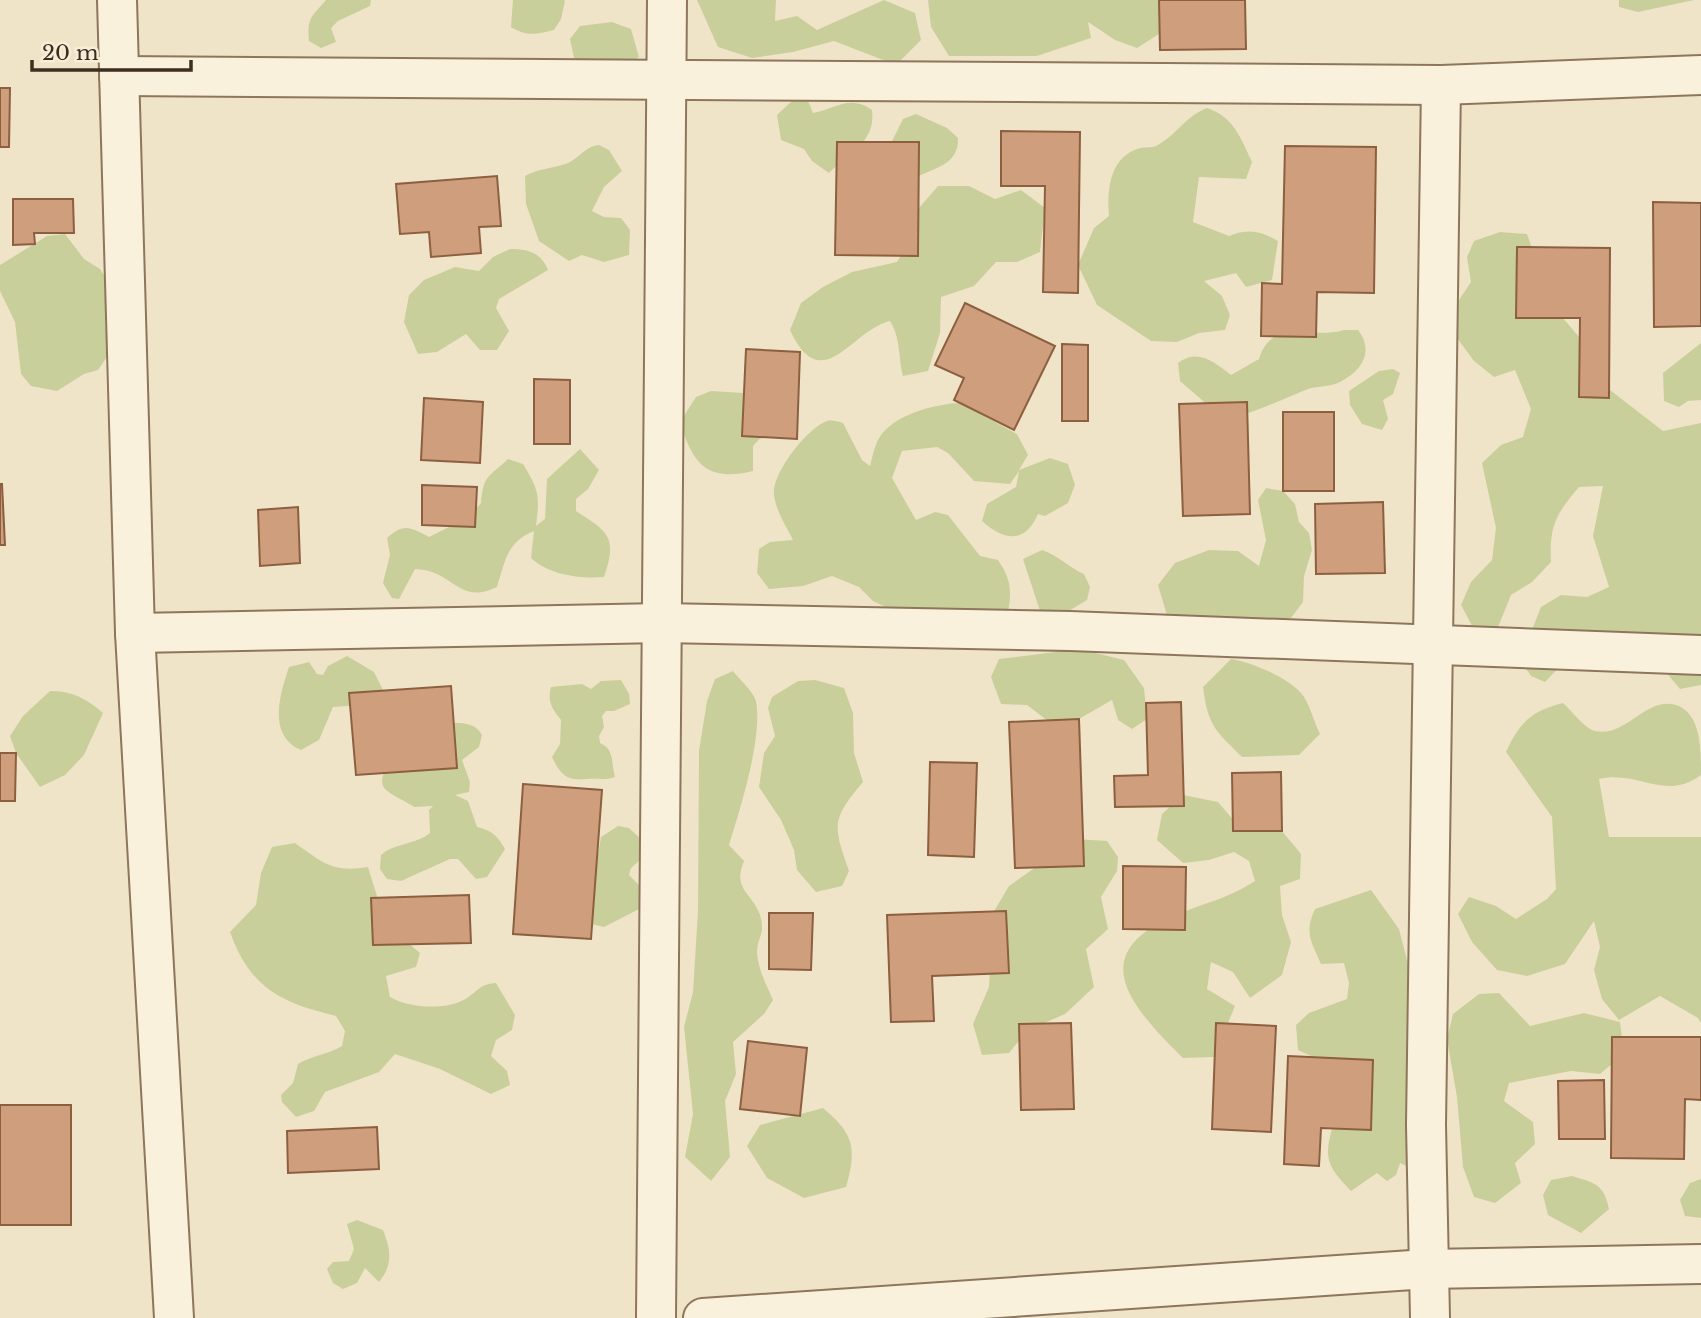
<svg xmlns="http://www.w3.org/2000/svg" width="1701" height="1318" viewBox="0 0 1701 1318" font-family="'Libre Baskerville',serif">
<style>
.green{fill:#c9cf9b}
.building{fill:#cf9f7d;stroke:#8d5f41;stroke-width:2}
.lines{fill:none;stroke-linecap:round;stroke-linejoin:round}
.minor-casing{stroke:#8d765c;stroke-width:42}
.minor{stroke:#faf1dc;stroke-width:38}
</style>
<rect width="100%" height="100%" fill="#f0e4c8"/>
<g class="green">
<path d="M326 0H371L370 6 338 21 331 28 336 42 321 48 309 41C307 16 312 17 326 0Z"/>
<path d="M513 0H564L565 1 561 19 554 30C537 34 527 37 511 27Z"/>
<path d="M697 0H776L775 21 797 16 817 30 884 0 915 13 921 40 896 65 834 41 793 52 752 58 718 47Z"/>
<path d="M928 0H1168L1171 19 1159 34 1137 48 1115 40 1088 22 1091 38 1037 56H949L931 27Z"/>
<path d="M1619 0H1694L1638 12 1619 7Z"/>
<path d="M612 22 631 29 639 57 626 66 575 62 570 39 580 26Z"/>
<path d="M792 101H808L813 113C836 109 849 94 872 110 876 142 850 152 829 173L812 161 804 149 781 140 777 115Z"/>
<path d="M1207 108C1233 116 1241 138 1252 162L1246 179 1199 177 1193 222 1229 236C1248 228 1261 231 1278 241L1272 280 1246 287 1236 273 1204 281 1222 296 1230 315 1225 330 1199 333 1177 342 1151 341 1097 305 1078 265 1094 228 1109 216C1107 191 1109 159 1137 149 1144 146 1151 149 1158 145 1177 134 1186 116 1207 108Z"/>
<path d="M916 114 947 128 958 138C959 163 938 167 919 176L888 149 903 119Z"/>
<path d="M599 145 609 150 622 171 604 187 592 211 604 217 621 218 630 230 629 255 604 262 582 255 569 261 539 241 526 204 525 176C542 167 558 168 570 162 581 156 586 146 599 145Z"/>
<path d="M938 186H969L995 199 1021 190 1045 208 1040 252 1017 262H996L974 286 941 297 940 333 928 371 903 376C898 356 901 339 890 321 851 330 822 399 790 330L801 303 823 287 852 272 897 262 918 227 919 208Z"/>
<path d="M1500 232 1527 234 1552 305 1579 337 1588 373 1663 431 1701 423V685L1680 689 1643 645 1578 648 1545 682 1531 676 1520 660 1541 607 1561 595 1587 597 1609 587 1593 536 1603 486 1579 487C1556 514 1549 526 1551 562L1532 582 1511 595 1494 637 1479 639 1461 605 1471 582 1492 560 1496 528 1482 463 1501 445 1523 437 1531 409 1515 370 1494 377 1474 361 1454 334 1459 300 1471 282 1467 257 1474 241Z"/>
<path d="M65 234 84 259 100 269 107 280 111 351 98 370 84 374 57 391 31 386 21 374 15 322 0 291V265L47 236Z"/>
<path d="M510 249C527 249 541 252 548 270L499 299 496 308 509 331 497 350H480L466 334 437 352 418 354 404 322 409 295 424 280 455 267 479 271 493 257Z"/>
<path d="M1344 330H1358C1374 351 1363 370 1340 382 1331 387 1318 386 1308 389 1280 400 1255 413 1225 420L1180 381 1178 363C1198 348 1214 362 1231 375L1259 359C1271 317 1311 340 1344 330Z"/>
<path d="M1701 343V400L1688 401 1679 407 1664 401 1663 373Z"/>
<path d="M1393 369 1400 373 1393 394 1383 400 1388 419 1382 430 1362 424 1350 405 1349 391 1379 371Z"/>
<path d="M711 391 744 393 767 431 753 446V471C706 482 693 464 680 422L696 397Z"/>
<path d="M960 403 1017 434 1028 455 1019 470 1050 458 1068 464 1075 485 1068 503 1045 516 1038 514C1025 544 1004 541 982 521L987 504 1016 487 1019 471 1010 484 974 481 948 453 937 447 902 451 892 478 916 520 935 512 948 515 980 556 998 560C1011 579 1012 591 1008 612L890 609 873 601 859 587 832 576 803 586 769 589 757 573 759 549 770 542 793 540C786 526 776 511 774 495 771 474 807 428 827 421 832 420 837 421 843 423L862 460 870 466C872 458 874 448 878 440 891 415 934 404 960 403Z"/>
<path d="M580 449 599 470 588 489 576 499V511C608 532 618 536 604 577 580 579 549 575 531 558L534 531C507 542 505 561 497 587 458 606 454 570 415 569L399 599 392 598 383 583 390 555 387 538C404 523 410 527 429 537L467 518 481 503C483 475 489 477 508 459L523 464C539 490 540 496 536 526L545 519 547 479Z"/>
<path d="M1266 488 1283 491 1295 504 1299 522 1309 533 1312 550 1304 576 1303 602 1291 618H1271L1257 632H1172L1158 585 1175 563 1209 550 1238 551 1259 566 1266 540 1258 500Z"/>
<path d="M1042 550C1058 555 1068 567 1084 574L1090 587 1087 600 1062 615 1041 614 1023 559Z"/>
<path d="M1079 649 1124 660 1144 688 1147 719 1132 729 1118 720 1112 700 1079 719V726L1048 721 1027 705 1001 704 991 677 999 659Z"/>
<path d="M347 656 374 672 383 690 363 705 333 707 319 740 301 750C267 735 280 694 289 667L309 662 317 674 323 675 328 666Z"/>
<path d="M1231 659C1251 662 1293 679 1304 697 1311 708 1314 722 1320 734L1299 755 1242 757C1215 730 1208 726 1203 687Z"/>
<path d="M733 671C739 679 753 691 756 701 763 737 740 810 729 845L744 861C732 890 752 892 760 915 766 934 757 937 757 953 758 969 767 986 773 1000L764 1014 733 1042 736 1074 725 1101 730 1157 711 1181 685 1157 693 1114 684 1027 693 992 698 911 699 751 707 701 715 679Z"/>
<path d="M621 680 629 694 630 704 614 711H606L602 716 604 727 599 736 600 743C615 749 611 764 615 777 604 781 599 778 587 779 567 781 561 776 552 757L560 744 561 720C552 709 547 701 551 687L582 684 591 689 601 681Z"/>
<path d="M815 680 844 688 853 713 854 753 863 782C831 820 833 825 849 871L842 886 816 892 797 870 794 850 781 820 759 787 764 753 775 736 768 708 772 697 798 681Z"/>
<path d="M50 691C73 691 87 699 103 713L84 755 65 775 40 787 16 753 10 736 23 716Z"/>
<path d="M1563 703C1572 711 1584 728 1595 731 1627 738 1647 693 1679 706 1701 717 1701 748 1701 775 1664 802 1639 770 1599 779L1609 837H1701V1023L1698 1018 1660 996 1619 1020 1602 999 1594 970 1600 947 1594 921 1565 964 1527 976 1497 970 1472 942 1458 914 1469 897 1496 906 1516 919 1547 899 1556 889 1552 817 1506 752C1519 723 1531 711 1563 703Z"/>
<path d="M454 723C466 723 476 724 482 735L479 747 462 760 470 782 469 792 455 795 468 801 477 827C491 830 498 836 505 849L487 877 476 879 458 859H450L401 881 387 879 380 869 381 855C394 843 415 845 430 833L429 810 433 806 414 807C406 801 387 794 383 786 374 761 436 731 454 723Z"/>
<path d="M1183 795 1218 802 1236 823 1282 831 1301 854 1300 879 1280 886 1282 915 1291 942 1282 975 1250 998 1233 972 1211 962 1207 989 1235 1006 1214 1057 1183 1058C1125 1001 1083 950 1186 911 1214 900 1228 898 1255 881L1249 861 1234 852 1209 860 1183 863 1157 840 1162 814Z"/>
<path d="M618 826 629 828 646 844 641 859 631 868 629 875 643 889V907L604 927 587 923 601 837Z"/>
<path d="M1076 839 1107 841 1118 857 1117 871 1101 897 1108 929 1086 949 1094 987 1065 1014 1028 1030 1009 1053 982 1055 973 1024 989 987 993 913 1009 886Z"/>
<path d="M295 843C323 863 333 873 368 867L380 906 396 933 420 953 416 967 386 976 390 997C408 1008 448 1011 467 998 479 990 480 984 496 983L515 1015 512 1030 496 1040 491 1056 507 1071 510 1085 491 1094 440 1069 395 1054 379 1072 325 1092 314 1111 296 1117 282 1102 281 1095 293 1083 298 1064C313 1055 327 1055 342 1046L345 1031 336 1016C281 1003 250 988 230 932L256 905 261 873 272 847Z"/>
<path d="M1371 890 1399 929 1415 991V1170L1400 1163 1396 1175 1387 1181 1377 1173 1351 1191C1329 1168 1323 1160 1332 1129L1347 1122 1313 1057 1298 1050 1296 1025 1309 1013 1347 999 1349 983 1344 963 1321 964C1311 941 1304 933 1315 909Z"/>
<path d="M1499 993 1530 1026 1584 1013 1620 1022 1624 1054 1600 1074 1571 1071 1509 1083 1504 1101 1533 1122 1535 1144 1515 1163 1521 1183 1495 1203 1474 1197 1463 1167 1457 1097 1447 1039 1453 1014 1479 994Z"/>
<path d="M823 1108C854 1134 857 1148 846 1187L804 1198 767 1178 747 1146 760 1125Z"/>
<path d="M1572 1176C1595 1183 1604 1184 1609 1209L1581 1233 1548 1215 1543 1195 1551 1180Z"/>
<path d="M1701 1179V1218L1685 1216 1680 1200 1690 1183Z"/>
<path d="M357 1220 383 1230C391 1250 393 1265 379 1282L365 1268 357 1283 343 1289 333 1283 327 1269 333 1262 349 1261 354 1249 347 1224Z"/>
</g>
<g class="building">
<path d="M1159 0H1245L1246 49 1160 50Z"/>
<path d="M0 88H10L9 147H0Z"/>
<path d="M1001 131 1080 132 1078 293 1043 292 1045 186H1001Z"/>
<path d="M837 142H919L918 256 835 255Z"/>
<path d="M1285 146 1376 147 1374 293 1317 292 1316 337 1261 336 1262 283 1282 284Z"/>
<path d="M497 176 501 226 479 227 481 253 431 257 429 232 400 234 396 184Z"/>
<path d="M13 199H73L74 233H34L35 244 13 245Z"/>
<path d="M1653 202 1701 203V326L1654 327Z"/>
<path d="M1517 247 1610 248 1609 398 1579 397 1580 318H1516Z"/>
<path d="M965 303 1055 346 1014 430 954 400 964 378 935 365Z"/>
<path d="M1062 344 1088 345V421H1062Z"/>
<path d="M746 349 800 352 797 439 742 436Z"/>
<path d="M534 379 570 380V444H534Z"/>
<path d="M424 398 483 402 480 463 421 460Z"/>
<path d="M1247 402 1250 514 1183 516 1179 404Z"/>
<rect x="1283" y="412" width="51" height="79"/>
<path d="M0 484H2L5 545H0Z"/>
<path d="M422 485 477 487 475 527 422 525Z"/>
<path d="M1383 502 1385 573 1316 574 1315 504Z"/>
<path d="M298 507 300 563 260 566 258 510Z"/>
<path d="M451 686 457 768 356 775 349 693Z"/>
<path d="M1181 702 1184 806 1115 807 1114 776 1148 775 1146 703Z"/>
<path d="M1079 719 1084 866 1015 868 1009 722Z"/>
<path d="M0 753H16L15 801H0Z"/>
<path d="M930 762 977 763 974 857 928 855Z"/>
<path d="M1281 772 1282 831H1233L1232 773Z"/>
<path d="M523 784 602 790 591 939 513 934Z"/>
<path d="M1123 866 1186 867 1185 930 1123 929Z"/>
<path d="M469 895 471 943 373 945 371 898Z"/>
<path d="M1006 911 1009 973 932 976 934 1021 891 1022 887 915Z"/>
<path d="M769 913H813L811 970 769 969Z"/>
<path d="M1071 1023 1074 1109 1021 1110 1019 1024Z"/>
<path d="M1216 1023 1276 1026 1271 1132 1212 1129Z"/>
<path d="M1612 1037H1701V1100L1685 1099 1684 1159 1611 1158Z"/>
<path d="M748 1041 807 1048 800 1116 740 1109Z"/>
<path d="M1288 1056 1373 1060 1371 1130 1321 1128 1319 1166 1284 1164Z"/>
<path d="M1604 1080 1605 1139H1559L1558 1081Z"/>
<rect x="0" y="1105" width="71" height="120"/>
<path d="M377 1127 379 1169 288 1173 287 1131Z"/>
</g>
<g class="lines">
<g class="minor-casing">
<g id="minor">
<path d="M117 0 135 633 174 1318"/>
<path d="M119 76 1441 85 1701 75"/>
<path d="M135 633 662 623 1070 631 1701 655"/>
<path d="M656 1318 667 0"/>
<path d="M703 1318 1427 1269 1701 1264"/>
<path d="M1430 1318 1426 1125 1441 85"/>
</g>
</g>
<use href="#minor" class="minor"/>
</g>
<path d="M32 60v10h159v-10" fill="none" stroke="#3d2e20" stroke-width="3.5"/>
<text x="42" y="60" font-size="21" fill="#3d2e20" stroke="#f7eed8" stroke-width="5" paint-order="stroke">20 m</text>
</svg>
